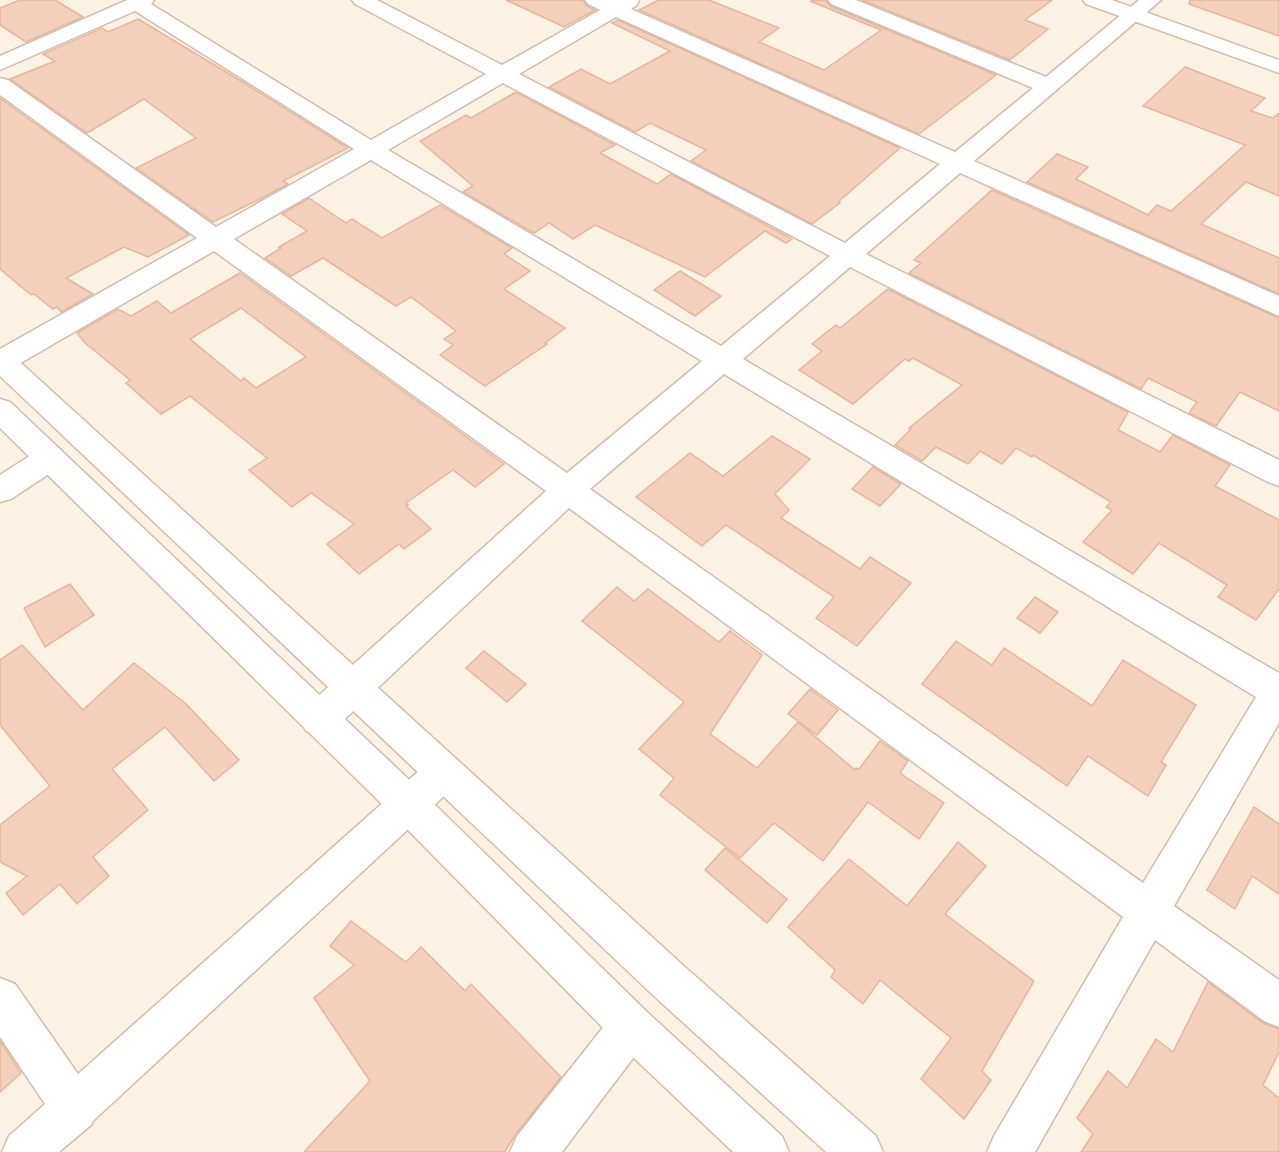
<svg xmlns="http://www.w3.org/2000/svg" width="1279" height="1152" viewBox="0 0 1279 1152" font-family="'Archivo Narrow',sans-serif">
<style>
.building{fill:#f2d0bb;stroke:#e5b69b;stroke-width:1.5;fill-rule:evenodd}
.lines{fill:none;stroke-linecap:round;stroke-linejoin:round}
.street-casing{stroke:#d0bcad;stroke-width:3}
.secondary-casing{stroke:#d3bcaa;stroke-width:3}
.street{fill:#fff;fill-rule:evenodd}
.secondary{fill:#fff;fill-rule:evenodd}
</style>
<rect width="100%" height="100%" fill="#fcf2e4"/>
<g class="building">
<path d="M20 0H55L83 17 26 42 0 25V8Z"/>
<path d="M506 0H583L587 6 595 10 564 27Z"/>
<path d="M659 0H709L779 28 759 42 824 70 881 30 810 1 826 0 830 6 996 75 919 134 639 10Z"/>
<path d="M862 0H1052L1025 20 1048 29 1010 60Z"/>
<path d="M1190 0H1279V36L1189 4Z"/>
<path d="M138 19 246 84 348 148 283 181 288 184 260 199 213 222 136 168 196 138 144 99 87 133 10 79 55 61 43 54 102 28 108 32Z"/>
<path d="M618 20 900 148 838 202 840 203 812 224 691 161 706 150 650 123 635 132 549 87 581 69 610 84 670 51 612 23Z"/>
<path d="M1185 67 1265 98 1251 111 1273 118 1279 113V196L1246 182 1201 224 1279 258V294L1027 182 1057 154 1088 167 1076 179 1148 215 1157 205 1171 211 1245 145 1143 106Z"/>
<path d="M516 92 615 145 600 153 657 184 671 174 792 239 786 243 765 231 705 277 595 225 573 239 549 223 534 233 463 192 473 186 420 141 466 115 471 118Z"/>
<path d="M0 98 189 235 148 257 124 247 66 278 93 294 61 312 57 307 53 309 34 294 31 295 0 269Z"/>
<path d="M992 190 1279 318V411L1240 392 1216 426 1189 413 1197 402 1148 378 1141 389 909 273 921 263 914 260Z"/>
<path d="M309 198 346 223 352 219 382 238 440 205 512 248 504 254 530 271 504 289 565 328 545 343 547 344 485 386 440 355 453 345 444 339 456 331 411 297 396 306 323 258 291 276 265 258 281 248 279 247 307 231 282 214Z"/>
<path d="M680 271 721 296 695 316 654 290Z"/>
<path d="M240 273 504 464 475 487 453 470 406 503 408 505 406 506 431 529 404 549 399 544 359 574 327 544 354 524 311 493 292 507 249 470 267 458 190 396 161 414 126 383 130 380 84 342 77 333 118 309 131 316 157 301 171 313ZM241 308 306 357 256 388 244 378 241 381 190 339Z"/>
<path d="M888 289 1128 412 1118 430 1160 452 1173 435 1230 465 1215 486 1279 520V589L1256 620 1218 597 1227 585 1159 543 1133 574 1083 542 1112 510 1106 507 1111 502 1033 455 1032 457 1016 448 1002 464 980 451 968 464 936 447 922 461 895 445 911 429 909 428 962 385 913 358 909 361 905 359 853 404 799 370 822 351 812 344 836 325 840 328Z"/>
<path d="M772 436 810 459 775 494 789 510 781 518 860 569 870 557 911 583 857 646 816 618 834 597 726 525 702 546 636 497 690 453 723 476Z"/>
<path d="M873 467 901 484 880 506 852 489Z"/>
<path d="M70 584 94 615 45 647 24 608Z"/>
<path d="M617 587 634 601 648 589 719 642 730 631 762 655 710 734 757 768 798 722 855 770 856 768 859 769 880 741 908 761 900 773 944 803 919 839 868 802 823 861 774 823 740 858 660 795 674 778 639 749 684 702 582 621Z"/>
<path d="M1035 597 1058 612 1040 633 1017 618Z"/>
<path d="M956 641 992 665 1004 648 1092 706 1123 660 1196 705 1161 762 1166 765 1148 796 1088 756 1067 786 922 684Z"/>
<path d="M22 645 83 710 134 663 186 704 239 760 214 781 165 727 112 769 148 810 93 857 109 876 77 904 60 884 23 915 6 893 27 876 0 862V825L50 786 0 725V660Z"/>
<path d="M484 651 526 684 507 702 466 668Z"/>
<path d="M810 689 838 710 817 735 788 714Z"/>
<path d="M1254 807 1279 824V894L1252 876 1235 909 1207 890Z"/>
<path d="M958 842 986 866 945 914 1034 981 982 1071 991 1080 964 1119 921 1079 951 1038 880 980 863 1004 831 977 835 970 788 927 849 859 907 906Z"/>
<path d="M725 848 787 899 767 923 705 870Z"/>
<path d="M351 921 406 962 421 947 465 991 471 984 561 1077 515 1135 505 1152H304L370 1081 314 998 354 965 330 946Z"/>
<path d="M1208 982 1263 1023 1279 1029V1052L1263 1085 1279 1098V1152H1081L1093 1134 1077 1118 1108 1071 1127 1088 1156 1039 1173 1052Z"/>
<path d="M0 1041 21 1073 0 1092Z"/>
</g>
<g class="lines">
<g class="street-casing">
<g id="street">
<path d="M127 0H154L151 4 371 140 486 74 355 4 352 0H377L502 65 600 10 588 4 585 0H639L637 5 631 9 955 152 1033 88 831 4 828 0H856L1046 77 1139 0H1161L974 161 1279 296V316L960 173 866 254 1279 460V486L1268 482 850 267 743 359 1279 673V723L1174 906 1279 980V1027L1264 1021 1155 940 1035 1152H987L994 1136 1123 917 569 508 332 731 319 735 306 731 301 719 306 707 546 491 214 251 12 368 0 370V349L197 238 0 95V78L8 80 216 227 354 149 135 11 0 70V56ZM616 17 940 164 845 243 519 74ZM503 83 830 256 721 346 388 150ZM371 160 702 361 567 473 234 239ZM724 374 1256 697 1143 883 590 489Z"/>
<path d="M50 446 61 450 65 458 61 466 11 499 0 502V475L39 450Z"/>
<path d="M444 754 457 760 463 772 457 784 93 1121 91 1125 59 1152H2L9 1136 45 1104 0 1037V978L15 984 78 1074 431 760Z"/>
<path d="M631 1004 646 1011 653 1026 646 1041 562 1152H510L517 1136 616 1011Z"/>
</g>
</g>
<g class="secondary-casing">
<g id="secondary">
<path d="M1083 0H1112L1279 60V73L1086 4Z"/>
<path d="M0 350 10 353 685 967 876 1136 883 1152H826L655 997 0 376Z"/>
<path d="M0 399 10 402 422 792 646 1011 782 1136 789 1152H733L616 1041 396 818 0 428Z"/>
</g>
</g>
<use href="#street" class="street"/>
<use href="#secondary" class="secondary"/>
</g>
</svg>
